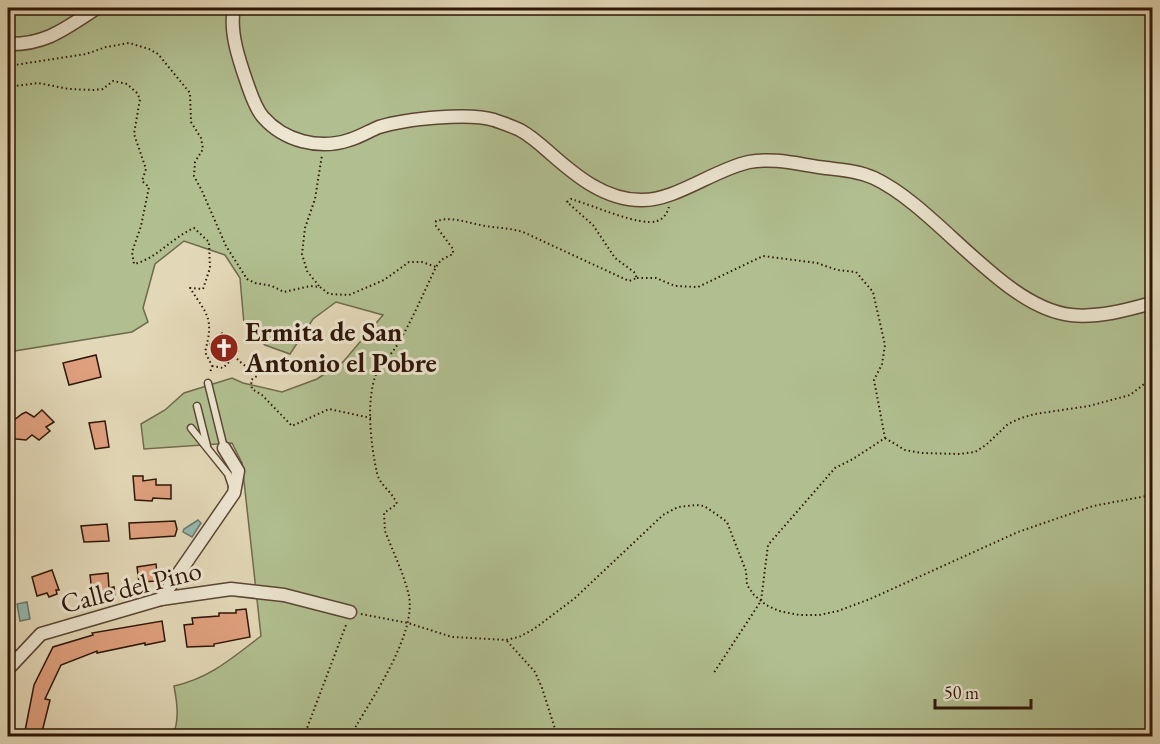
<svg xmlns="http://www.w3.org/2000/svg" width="1160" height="744" viewBox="0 0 1160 744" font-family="'EB Garamond',serif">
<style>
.green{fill:#b1bf90;stroke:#706a4c;stroke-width:1.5}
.water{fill:#95b9b2;stroke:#6c786e;stroke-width:1.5}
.building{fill:#dfa07e;stroke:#2e1607;stroke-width:1.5}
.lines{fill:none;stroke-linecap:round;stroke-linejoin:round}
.service-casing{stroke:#5b4633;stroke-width:9}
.minor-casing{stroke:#5b4633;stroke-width:15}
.path{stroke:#2e1607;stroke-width:2;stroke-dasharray:1.5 3;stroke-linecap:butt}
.service{stroke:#ece5d0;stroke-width:6}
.minor{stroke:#ece5d0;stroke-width:12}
.labels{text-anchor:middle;stroke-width:6;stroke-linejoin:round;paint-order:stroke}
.poi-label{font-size:27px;font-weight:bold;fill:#2e1607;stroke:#ece5d0;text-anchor:start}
.street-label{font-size:27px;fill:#2e1607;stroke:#ece5d0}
</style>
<rect width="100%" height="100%" fill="#e2d7b6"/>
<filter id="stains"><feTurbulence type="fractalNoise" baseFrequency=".00333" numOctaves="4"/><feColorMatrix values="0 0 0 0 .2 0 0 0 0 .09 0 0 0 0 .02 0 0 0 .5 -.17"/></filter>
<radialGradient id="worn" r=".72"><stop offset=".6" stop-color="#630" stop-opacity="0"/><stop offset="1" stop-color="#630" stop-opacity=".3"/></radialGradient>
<path class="green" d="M8 8H1152V736H172C180 722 177 702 174 686 210 678 232 658 261 636L242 463 232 443 144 449 141 424 165 410 184 393 232 378 243 383 282 392 317 379 343 362 383 315 336 302 313 319 290 354 265 345 244 324 240 278 225 255 184 241 155 264 143 308 148 322 132 332 8 352Z"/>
<g class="water">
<path d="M198 520 201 523 192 537 183 532 184 529Z"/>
<path d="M27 602 30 619 20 621 17 604Z"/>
</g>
<g class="building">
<path d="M222 333 238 351 226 362 210 344Z"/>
<path d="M96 355 101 377 69 385 63 363Z"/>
<path d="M42 410 54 422 46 427 50 431 39 440 32 435 26 440 16 439 10 434 9 424 22 414 26 412 34 417Z"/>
<path d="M105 421 109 447 95 449 89 423Z"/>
<path d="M133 476H143V481L156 479V485H171V499L153 498 152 501 135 500Z"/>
<path d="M175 521 177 529 175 536 130 539 129 523Z"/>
<path d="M107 524 109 541 84 542 81 526Z"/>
<path d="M156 564 158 581 139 582 137 567Z"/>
<path d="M52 570 59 590H56L57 594 49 597 47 593 37 596 32 577Z"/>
<path d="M108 573 109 588 114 587 115 598 93 601 90 575Z"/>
<path d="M246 609 250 637 214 644V646L187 647 184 625 193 624 192 618 219 616V613H236V610Z"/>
<path d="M162 621 165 641 145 645V643L97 653V651L61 665 45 699 50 700 41 736H24L34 685 53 647 93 635 92 633Z"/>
</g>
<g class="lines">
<g class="service-casing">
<g id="service">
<path d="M208 383 224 448"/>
<path d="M197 406 207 446"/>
<path d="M191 428 228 474 233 489"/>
</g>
</g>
<g class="minor-casing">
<g id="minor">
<path d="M234 8C229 31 239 60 247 83 251 94 255 108 263 117 284 141 319 150 349 140 360 137 369 131 379 127 405 119 469 112 494 120 502 123 512 126 520 130 531 136 541 145 550 153 576 176 605 200 641 200 675 201 715 169 749 162 774 157 801 165 826 168 842 170 859 171 874 178 938 208 1002 307 1071 315 1098 318 1127 310 1152 303"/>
<path d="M8 44C46 45 66 28 97 8"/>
<path d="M161 599 234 493 238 471 224 448"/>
<path d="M8 669 41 634 161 599 231 589 284 595 350 612"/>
</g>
</g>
<g class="path">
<path d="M8 66 86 54 106 47 129 43 149 49 158 54 190 93 191 122 201 138 203 149 195 162 194 176 202 191 226 246 247 279 255 283 272 286 284 292 310 286 320 287 329 294 349 295 384 280 409 262H422L436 267"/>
<path d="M8 87 38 83 69 89 93 90 103 89 113 81 127 84 137 93 140 99 134 134 146 169 142 181 149 187 141 226 132 252 134 264C156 259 173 237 194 228L209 242 210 268 203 289 190 288C208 316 214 318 205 352L212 366 210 373"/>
<path d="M637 278H656L675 286 698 287 763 256 817 263 837 270 856 272 873 292 885 345 882 364 874 380 885 438 853 459 835 468 768 545 761 601 713 674"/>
<path d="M319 286 307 271 302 254 305 228 315 199 322 155"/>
<path d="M212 366 223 368 235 356C241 365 251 368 257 376L251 380 252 389 262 395 292 426 329 409 371 418"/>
<path d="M885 438 905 450 922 453 959 454 975 452 986 445 1008 424 1021 418 1035 414 1089 406 1130 395 1152 378"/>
<path d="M361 614 408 623 452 637 506 640 519 637 534 629 575 598 663 515 678 507 696 505 704 506 716 514 727 522 746 571 747 585 754 595 766 605 779 611 799 615H819L838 611 870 599 1018 532 1093 506 1152 495"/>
<path d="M507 641 535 672 542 688 556 732 560 736"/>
<path d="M304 736 346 625"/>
<path d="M354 736 356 726C375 694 416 633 409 596 404 574 393 552 385 531L384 513 397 504C392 491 380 486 377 473 371 446 365 399 377 372 383 362 393 353 399 342 413 318 424 292 436 267L441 260 453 254V249L436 226V221C453 216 468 223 485 226 498 228 510 228 523 232L629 281 637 278 634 272 615 258 593 225 567 202 571 199 574 200C592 205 641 227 657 221 664 219 667 213 669 207"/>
</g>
<use href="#service" class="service"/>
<use href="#minor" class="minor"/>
</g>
<defs>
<g id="church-disc" transform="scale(1.5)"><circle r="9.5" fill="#8f2418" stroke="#ece5d0"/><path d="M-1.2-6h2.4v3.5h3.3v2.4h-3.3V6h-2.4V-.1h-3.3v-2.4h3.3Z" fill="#fff"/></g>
</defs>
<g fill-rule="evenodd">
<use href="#church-disc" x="224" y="348"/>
</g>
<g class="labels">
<g class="poi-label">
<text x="245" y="341">Ermita de San<tspan x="245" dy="31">Antonio el Pobre</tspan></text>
</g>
<g class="street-label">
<text transform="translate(131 587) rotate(-14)" y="9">Calle del Pino</text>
</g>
</g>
<rect width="1160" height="744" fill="none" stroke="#e2d7b6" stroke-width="30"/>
<rect x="9" y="9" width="1142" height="726" fill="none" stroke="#2e1607" stroke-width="3"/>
<rect x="15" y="15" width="1130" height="714" fill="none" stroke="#2e1607" stroke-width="1.5"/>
<path d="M935 699v9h96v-9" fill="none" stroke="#2e1607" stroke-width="3"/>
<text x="944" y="699" font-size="18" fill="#2e1607" stroke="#ece5d0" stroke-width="4.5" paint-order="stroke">50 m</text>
<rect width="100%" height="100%" filter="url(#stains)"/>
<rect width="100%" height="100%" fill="url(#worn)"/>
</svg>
